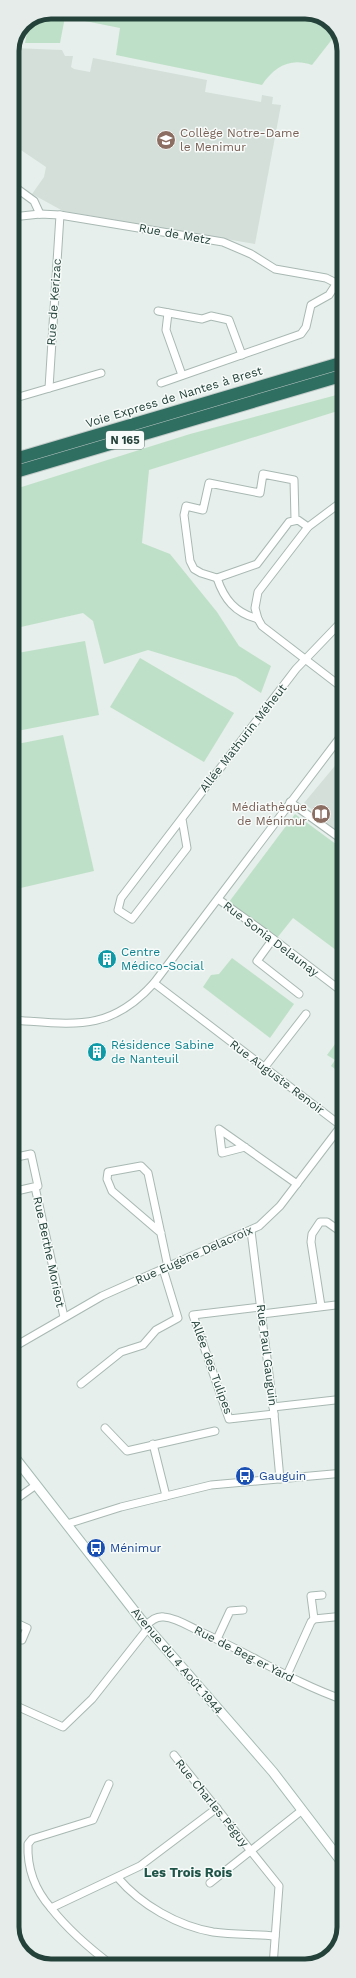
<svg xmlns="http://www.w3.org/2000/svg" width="356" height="1978" viewBox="0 0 356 1978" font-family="'Work Sans',sans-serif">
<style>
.built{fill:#d4dfda}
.green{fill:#bfe0c8}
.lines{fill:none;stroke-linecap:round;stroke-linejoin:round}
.street-casing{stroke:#a8b8b2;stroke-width:9}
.secondary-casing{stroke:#a4bbb3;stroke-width:11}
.highway-casing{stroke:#c2cac8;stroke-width:14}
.street{stroke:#fff;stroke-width:7}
.secondary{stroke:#fff;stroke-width:9}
.highway{stroke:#2f6f62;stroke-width:12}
.labels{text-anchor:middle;stroke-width:3;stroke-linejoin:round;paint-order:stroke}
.shield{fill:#f7fbf9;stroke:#637a73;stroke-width:1}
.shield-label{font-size:11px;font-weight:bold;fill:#24423a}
.education-label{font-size:12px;fill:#785e54;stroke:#f7fbf9;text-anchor:start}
.street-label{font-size:12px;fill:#24423a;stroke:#f7fbf9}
.culture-label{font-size:12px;fill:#0d838f;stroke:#f7fbf9;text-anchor:start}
.transit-label{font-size:12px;fill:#164399;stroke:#f7fbf9;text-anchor:start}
.neighbourhood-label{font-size:13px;font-weight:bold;fill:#1f5548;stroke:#f7fbf9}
.rim{fill:none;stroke:#24423a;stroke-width:5}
</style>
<rect width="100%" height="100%" fill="#e6efeb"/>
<g class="built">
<path d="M13 48 62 50 65 56H73L71 67 74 69 90 72 93 58 207 80 205 92 261 102 262 95 273 97 272 104 281 105 255 244 63 211 32 194 44 177 46 167 12 144Z"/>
<path d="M344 755V837L304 803Z"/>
</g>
<g class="green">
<path d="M51 12H310L332 23 337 33 312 65C290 57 274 67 262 85L116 55 120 28 65 17 60 43H25L29 21Z"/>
<path d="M344 393V409L149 470 142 543 170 554 217 612 239 646 271 666 261 693 236 677 148 650 104 664 93 621 83 613 12 629V490L190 434Z"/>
<path d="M85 641 99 715 12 732V654Z"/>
<path d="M140 658 234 713 204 762 110 707Z"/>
<path d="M63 735 94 871 12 890V745Z"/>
<path d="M295 814 344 850V956L293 918 277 938 229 902Z"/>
<path d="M232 958 294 1004 270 1038 203 987 211 975 219 974Z"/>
<path d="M344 1032V1074L343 1075 331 1066 335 1060 327 1055Z"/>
</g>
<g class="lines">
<g class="street-casing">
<g id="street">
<path d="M12 185 34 201 40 214"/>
<path d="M12 217 40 214 60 215 223 242 251 254 275 269 326 278 336 283 344 281"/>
<path d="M158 311 202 319 211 316 229 320 242 355"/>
<path d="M168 313 166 330 182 375"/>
<path d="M161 383 301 334 306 327 311 305 329 295 342 275 344 269"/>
<path d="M49 388 60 215"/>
<path d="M12 399 101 373"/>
<path d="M344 500 308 527 258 592 255 608 258 619 262 626 344 689"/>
<path d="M295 519 294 480 263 474 260 493 209 483 203 510 186 506 184 515 190 561 194 569 201 573 217 578 257 564 289 522 298 520 308 527"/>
<path d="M217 578C224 599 235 613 258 619"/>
<path d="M344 602 340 607 344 618"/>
<path d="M290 802 344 841"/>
<path d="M182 819 187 848 132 919 118 910 121 898 296 669 344 619"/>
<path d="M218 899 268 935 344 993"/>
<path d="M273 939 257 961 299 994"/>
<path d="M154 983 344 1128"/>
<path d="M12 1020C73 1024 109 1033 154 983L344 732"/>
<path d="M264 1068 306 1014"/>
<path d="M245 1147 222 1153 219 1129 297 1184"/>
<path d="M12 1158 31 1154 38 1186 12 1192"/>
<path d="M35 1187 64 1317"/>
<path d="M251 1231 274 1414 280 1479"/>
<path d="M161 1233 112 1191 107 1179 108 1172 141 1166 148 1173 168 1267"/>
<path d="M321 1306 311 1242 312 1234 320 1222H327L344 1234"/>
<path d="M261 1307 193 1315 229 1419 274 1414"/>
<path d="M262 1314 344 1304"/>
<path d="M12 1348 102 1296 259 1226 280 1206 344 1122"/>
<path d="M81 1384 121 1352 143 1345 156 1330 178 1318 163 1269"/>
<path d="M273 1407 344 1399"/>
<path d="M105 1428 127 1451 215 1431"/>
<path d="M153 1444 166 1496"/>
<path d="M12 1502 36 1485"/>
<path d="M67 1524 121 1507 211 1485 344 1473"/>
<path d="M314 1619 311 1596 322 1595"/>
<path d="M12 1621 27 1628 22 1640 12 1636"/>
<path d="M146 1626C151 1620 156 1616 164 1617 177 1618 190 1627 201 1632 249 1653 294 1683 344 1700"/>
<path d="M217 1639 230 1611 243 1610"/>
<path d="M287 1675 311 1622 314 1619 344 1616"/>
<path d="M12 1704 63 1727 92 1699 148 1628"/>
<path d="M174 1755 279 1886 273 1966"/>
<path d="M118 1878C141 1905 178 1926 213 1932 234 1935 255 1934 275 1936"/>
<path d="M210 1883 301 1811"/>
<path d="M51 1908C35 1890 27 1869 28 1844L32 1839 93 1820 109 1784"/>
<path d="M113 1966C89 1948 69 1931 51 1908L140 1866 217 1808"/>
</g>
</g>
<g class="secondary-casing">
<path id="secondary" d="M12 1454 146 1626 273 1772 344 1865"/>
</g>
<g class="highway-casing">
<g id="highway">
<path d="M12 460 344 362"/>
<path d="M12 473 344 375"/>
</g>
</g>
<use href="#street" class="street"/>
<use href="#secondary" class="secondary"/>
<use href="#highway" class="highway"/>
</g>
<defs>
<g id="school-disc" transform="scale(1)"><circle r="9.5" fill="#8d6e63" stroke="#f7fbf9"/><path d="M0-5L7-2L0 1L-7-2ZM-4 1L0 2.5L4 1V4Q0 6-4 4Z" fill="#fff"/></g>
<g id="library-disc" transform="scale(1)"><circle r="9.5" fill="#8d6e63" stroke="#f7fbf9"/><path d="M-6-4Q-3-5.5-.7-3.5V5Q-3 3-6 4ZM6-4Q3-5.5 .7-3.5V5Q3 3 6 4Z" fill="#fff"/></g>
<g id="building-disc" transform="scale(1)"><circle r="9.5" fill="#0f9aa8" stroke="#f7fbf9"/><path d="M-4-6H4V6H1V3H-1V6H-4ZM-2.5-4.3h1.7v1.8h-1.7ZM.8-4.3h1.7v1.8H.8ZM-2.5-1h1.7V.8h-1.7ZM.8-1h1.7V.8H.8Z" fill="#fff"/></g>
<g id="bus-disc" transform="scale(1)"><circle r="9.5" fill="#1a4fb4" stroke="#f7fbf9"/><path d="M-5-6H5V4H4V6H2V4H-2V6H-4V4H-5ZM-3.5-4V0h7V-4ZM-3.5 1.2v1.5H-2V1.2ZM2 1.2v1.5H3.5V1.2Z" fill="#fff"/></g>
</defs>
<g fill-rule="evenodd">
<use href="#school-disc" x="166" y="140"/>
<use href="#library-disc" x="321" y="814"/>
<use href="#building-disc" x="107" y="959"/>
<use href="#building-disc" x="97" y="1052"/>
<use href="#bus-disc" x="245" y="1476"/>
<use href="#bus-disc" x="96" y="1548"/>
</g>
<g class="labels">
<rect class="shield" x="106" y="431" width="38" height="18" rx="3"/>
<g class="shield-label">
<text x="125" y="444">N 165</text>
</g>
<g class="education-label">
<text x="180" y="137">Collège Notre-Dame<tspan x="180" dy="14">le Menimur</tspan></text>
<text x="307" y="811" text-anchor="end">Médiathèque<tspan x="307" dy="14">de Ménimur</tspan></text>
</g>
<g class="street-label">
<text transform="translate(175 234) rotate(10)" y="4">Rue de Metz</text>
<text transform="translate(54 302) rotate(-86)" y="4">Rue de Kerizac</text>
<text transform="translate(174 397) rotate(-17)" y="4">Voie Express de Nantes à Brest</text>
<text transform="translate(243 738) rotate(-52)" y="4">Allée Mathurin Méheut</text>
<text transform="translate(271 939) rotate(37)" y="4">Rue Sonia Delaunay</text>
<text transform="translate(277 1077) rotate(37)" y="4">Rue Auguste Renoir</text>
<text transform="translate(49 1252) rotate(78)" y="4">Rue Berthe Morisot</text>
<text transform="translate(194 1255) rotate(-24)" y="4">Rue Eugène Delacroix</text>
<text transform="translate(267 1355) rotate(83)" y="4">Rue Paul Gauguin</text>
<text transform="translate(212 1367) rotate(70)" y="4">Allée des Tulipes</text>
<text transform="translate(244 1654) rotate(27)" y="4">Rue de Beg er Yard</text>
<text transform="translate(177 1661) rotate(50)" y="4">Avenue du 4 Août 1944</text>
<text transform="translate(212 1803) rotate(51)" y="4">Rue Charles Péguy</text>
</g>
<g class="culture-label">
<text x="121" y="956">Centre<tspan x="121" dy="14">Médico-Social</tspan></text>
<text x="111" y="1049">Résidence Sabine<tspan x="111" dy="14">de Nanteuil</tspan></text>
</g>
<g class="transit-label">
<text x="259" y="1480">Gauguin</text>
<text x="110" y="1552">Ménimur</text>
</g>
<g class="neighbourhood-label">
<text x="188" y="1877">Les Trois Rois</text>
</g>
</g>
<path d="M0 0H356V1978H0ZM51 19H305A32 32 0 0 1 337 51V1927A32 32 0 0 1 305 1959H51A32 32 0 0 1 19 1927V51A32 32 0 0 1 51 19Z" fill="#e6ecea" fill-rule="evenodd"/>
<path class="rim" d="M51 19H305A32 32 0 0 1 337 51V1927A32 32 0 0 1 305 1959H51A32 32 0 0 1 19 1927V51A32 32 0 0 1 51 19Z"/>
</svg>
